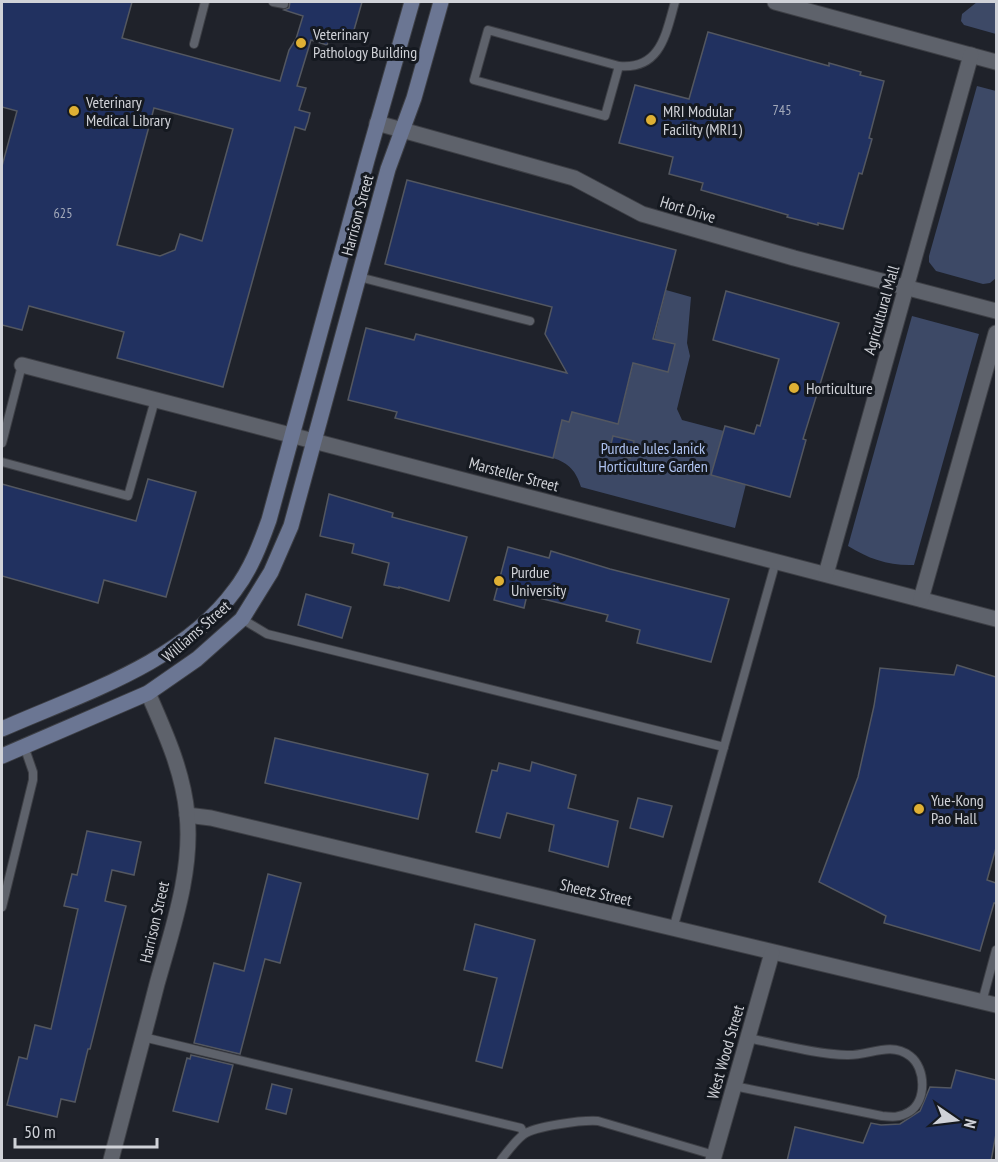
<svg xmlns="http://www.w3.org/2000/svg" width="998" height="1162" viewBox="0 0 998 1162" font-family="'PT Sans Narrow',sans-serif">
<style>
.green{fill:#3d4966}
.building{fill:#213160;stroke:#535760;stroke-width:1.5;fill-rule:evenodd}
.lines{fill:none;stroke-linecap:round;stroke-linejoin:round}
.lane-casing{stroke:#3d3f45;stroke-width:10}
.street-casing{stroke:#3d3f45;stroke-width:17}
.secondary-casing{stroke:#3d3f45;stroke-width:17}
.lane{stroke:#5e626b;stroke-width:8}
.street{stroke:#5e626b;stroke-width:15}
.secondary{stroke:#6b7693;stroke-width:15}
.poi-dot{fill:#dfb034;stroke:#151920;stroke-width:2}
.labels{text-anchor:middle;stroke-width:6;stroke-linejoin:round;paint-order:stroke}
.number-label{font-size:14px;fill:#a4aaba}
.poi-label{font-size:16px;fill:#d0d2d8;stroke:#151920;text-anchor:start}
.street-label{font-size:16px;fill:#d0d2d8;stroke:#151920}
.park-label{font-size:16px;fill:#afc3f1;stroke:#151920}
</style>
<rect width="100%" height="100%" fill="#1f222a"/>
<g class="green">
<path d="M977 2H996V34L964 25 961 21 962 14Z"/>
<path d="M977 86 996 91V278L990 283 983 284 936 271 929 262V256Z"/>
<path d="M666 290 691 297 687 343 690 356 677 409 682 420 724 431 746 484 735 528 581 487C576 471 569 463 553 458L562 420 569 422 583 367 618 424 635 357 636 364 668 372 674 344 654 339Z"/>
<path d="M912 316 979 334 914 565C889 566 869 559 848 546Z"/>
</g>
<g class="building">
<path d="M2 2H132L122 38 280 81 289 50 296 39 303 16 284 10 289 8 290 2H362L352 37 331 31 327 45 311 40 297 86 306 88 299 110 310 113 308 121 305 130 295 127 223 387 117 358 124 332 29 306 22 330 2 325V166L17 111 2 107ZM154 108 233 129 202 241 180 234 175 250 160 256 117 245Z"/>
<path d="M708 32 829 66V63L861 72 860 75 884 81 869 138 872 139 862 174 859 173 843 229 818 223V225L803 221 787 217 788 215 701 190 703 183 669 174 673 157 619 143 635 85 689 99Z"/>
<path d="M407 180 676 250 653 339 675 344 668 372 633 363 618 424 572 412 569 422 562 420 553 458 395 418 397 412 348 400 366 328 414 340 416 334 567 373 545 334 552 307 385 264Z"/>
<path d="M726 291 839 323 803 439 806 440 790 497 711 475 725 426 754 434 757 425 760 426 779 359 713 340Z"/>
<path d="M613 436 634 441 630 458 609 452Z"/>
<path d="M148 479 196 492 166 597 104 580 98 603 2 576V484L136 521Z"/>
<path d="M329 494 393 513 392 517 467 537 449 601 399 587V588L384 585 389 563 352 553 354 544 320 536Z"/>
<path d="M508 547 549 558 551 551 610 569 729 599 711 662 637 643 640 630 606 621 608 615 527 595 524 608 494 600Z"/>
<path d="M306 594 351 607 342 638 298 625Z"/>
<path d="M957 665 996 677V848L987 880 996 883V903H994L980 951 884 923 886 916 819 882 858 777 874 706 880 668 954 675Z"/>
<path d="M275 738 428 774 418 819 265 783Z"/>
<path d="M532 762 576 775 568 808 618 821 608 867 549 851 554 825 507 813 500 838 476 832 492 770 497 771 499 763 530 771Z"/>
<path d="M638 798 672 806 663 837 630 828Z"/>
<path d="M87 831 141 842 134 875 112 870 105 901 126 906 90 1049H88L75 1102 61 1099 57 1117 7 1105 19 1057 27 1059 35 1025 51 1029 78 909 64 906 72 874 77 875Z"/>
<path d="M268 874 301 883 280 963 265 959 240 1054 194 1043 214 963 244 971Z"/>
<path d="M475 924 535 940 502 1068 476 1061 497 978 464 970Z"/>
<path d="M191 1055 233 1065 218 1122 173 1111 187 1058 190 1059Z"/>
<path d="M956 1070 996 1080V1134L991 1161H787L795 1127 863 1143 871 1123 881 1125 900 1124 920 1111 930 1087 951 1088Z"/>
<path d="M272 1084 292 1089 286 1114 266 1109Z"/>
</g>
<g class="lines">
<g class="lane-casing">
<g id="lane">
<path d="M273 2 284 4"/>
<path d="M194 44 205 2"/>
<path d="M619 66 605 116 474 80 488 30 619 66C661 70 666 33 675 2"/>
<path d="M359 277 530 321"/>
<path d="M2 443 22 365"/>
<path d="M2 462 128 496 155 400"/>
<path d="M242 619 267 634 724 747"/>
<path d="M2 907 33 780V772L24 746"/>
<path d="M673 929 776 561"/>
<path d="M982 1002 996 950"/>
<path d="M143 1037 521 1128 524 1134"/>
<path d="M734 1086 882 1116C891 1117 900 1118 909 1112 927 1101 926 1068 910 1056 890 1041 869 1056 847 1055 814 1054 780 1044 747 1038"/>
<path d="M501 1160C507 1152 515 1141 523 1135 534 1126 583 1120 598 1121L714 1155"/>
</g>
</g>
<g class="street-casing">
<g id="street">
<path d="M775 2 996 62"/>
<path d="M377 123 574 178 642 214 794 258 996 311"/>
<path d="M22 365 996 619"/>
<path d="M826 574 971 55"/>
<path d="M921 599 996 333"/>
<path d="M187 815 211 818 996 1005"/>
<path d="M111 1160C126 1102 142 1043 157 984 172 930 193 871 187 814 183 771 165 732 148 693"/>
<path d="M713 1160 772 953"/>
</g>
</g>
<g class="secondary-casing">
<g id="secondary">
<path d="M2 729C81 694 182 663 235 590 251 569 260 545 269 520L367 160 412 2"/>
<path d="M2 756 148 693 197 659 242 619 271 572 291 526 388 169 414 98 441 2"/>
</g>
</g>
<use href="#lane" class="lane"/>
<use href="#street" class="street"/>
<use href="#secondary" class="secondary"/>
</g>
<g class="poi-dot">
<circle cx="301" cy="43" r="6"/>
<circle cx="74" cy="111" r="6"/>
<circle cx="651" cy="120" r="6"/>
<circle cx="794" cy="388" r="6"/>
<circle cx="499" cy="581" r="6"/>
<circle cx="919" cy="809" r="6"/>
</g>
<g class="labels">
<g class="number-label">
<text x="782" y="115">745</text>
<text x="63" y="218">625</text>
</g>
<g class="poi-label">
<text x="313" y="40">Veterinary<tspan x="313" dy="18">Pathology Building</tspan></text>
<text x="86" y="108">Veterinary<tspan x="86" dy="18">Medical Library</tspan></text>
<text x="663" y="117">MRI Modular<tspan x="663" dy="18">Facility (MRI1)</tspan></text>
<text x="806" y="394">Horticulture</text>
<text x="511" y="578">Purdue<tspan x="511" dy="18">University</tspan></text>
<text x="931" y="806">Yue-Kong<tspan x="931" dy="18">Pao Hall</tspan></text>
</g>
<g class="street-label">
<text transform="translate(688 209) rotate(17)" y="6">Hort Drive</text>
<text transform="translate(357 215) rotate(-75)" y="6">Harrison Street</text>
<text transform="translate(881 310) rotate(-74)" y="6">Agricultural Mall</text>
<text transform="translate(514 474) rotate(15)" y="6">Marsteller Street</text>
<text transform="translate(196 631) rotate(-41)" y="6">Williams Street</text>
<text transform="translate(596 892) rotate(13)" y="6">Sheetz Street</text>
<text transform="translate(154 922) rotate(-77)" y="6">Harrison Street</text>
<text transform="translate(725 1052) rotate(-74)" y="6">West Wood Street</text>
</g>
<g class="park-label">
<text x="653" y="454">Purdue Jules Janick<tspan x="653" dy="18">Horticulture Garden</tspan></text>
</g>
</g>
<rect width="998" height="1162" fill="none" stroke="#d0d2d8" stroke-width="6"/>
<g transform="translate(956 1120) rotate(104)" stroke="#151920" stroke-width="4.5" paint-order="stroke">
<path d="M0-4.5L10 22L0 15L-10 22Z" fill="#d0d2d8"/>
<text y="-9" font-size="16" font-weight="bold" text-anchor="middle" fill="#d0d2d8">N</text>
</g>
<path d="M15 1138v9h142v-9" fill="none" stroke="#d0d2d8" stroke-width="3"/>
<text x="24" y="1138" font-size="18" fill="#d0d2d8" stroke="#151920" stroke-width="4.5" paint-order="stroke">50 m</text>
</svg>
